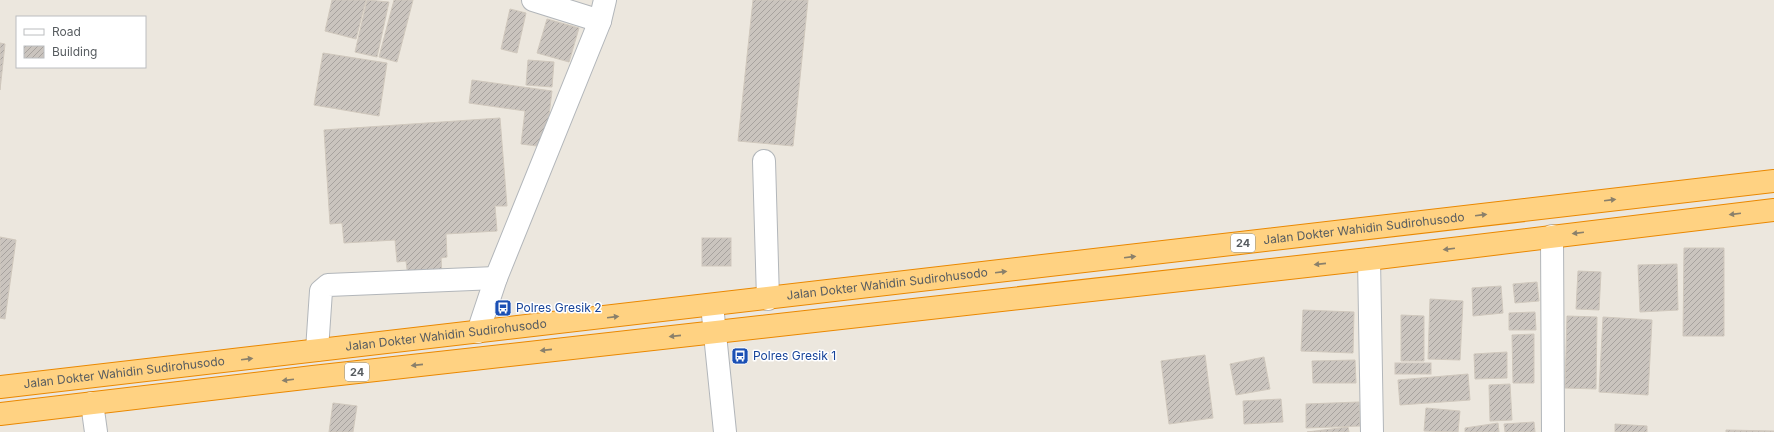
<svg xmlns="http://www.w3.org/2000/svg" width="1774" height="432" viewBox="0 0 1774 432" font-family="Inter,sans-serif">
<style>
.building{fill:url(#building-hatch);stroke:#d0c8bd}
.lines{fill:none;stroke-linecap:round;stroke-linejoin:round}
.minor-casing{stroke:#b2b6ba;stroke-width:24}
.highway-casing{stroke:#ea8800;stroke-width:24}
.minor{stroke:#fff;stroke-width:22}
.highway{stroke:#ffd282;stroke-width:22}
.oneway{fill:#8a806b}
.labels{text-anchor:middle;stroke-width:3;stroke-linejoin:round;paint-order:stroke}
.shield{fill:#fff;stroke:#8a8e90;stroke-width:1}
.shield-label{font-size:11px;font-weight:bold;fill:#585d61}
.street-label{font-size:12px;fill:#585d61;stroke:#fff}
.transit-label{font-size:12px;fill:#164399;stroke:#fff;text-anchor:start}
</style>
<defs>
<pattern id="building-hatch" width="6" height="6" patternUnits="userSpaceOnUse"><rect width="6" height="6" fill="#cac4be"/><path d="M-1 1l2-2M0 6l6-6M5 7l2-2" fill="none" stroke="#a7a29e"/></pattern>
</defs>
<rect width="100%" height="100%" fill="#ece7de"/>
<g class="building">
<path d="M332 0H366L356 39 325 31Z"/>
<path d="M367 0 389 2 377 57 355 52Z"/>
<path d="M394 0H413L397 62 379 57Z"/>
<path d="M753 0H808L793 146 738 141Z"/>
<path d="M510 9 526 13 517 53 501 49Z"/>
<path d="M547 19 579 28 569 62 537 53Z"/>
<path d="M0 43 5 44 0 90Z"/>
<path d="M323 53 387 63 379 116 314 105Z"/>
<path d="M528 60 554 62 552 87 526 85Z"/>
<path d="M472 80 552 91 545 147 521 144 525 111 469 103Z"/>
<path d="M500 118 507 206H495L497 231 446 234 447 257 441 258 442 275 408 277 406 261 397 262 395 240 344 243 342 223 330 224 324 130Z"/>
<path d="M0 237 16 240 5 319 0 318Z"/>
<rect x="702" y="238" width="29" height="28"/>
<path d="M1684 248H1724V336H1683Z"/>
<path d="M1677 264 1678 310 1640 312 1638 265Z"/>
<path d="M1578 271 1601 272 1599 310 1576 309Z"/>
<path d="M1537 282 1539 301 1515 303 1513 284Z"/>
<path d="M1501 286 1503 313 1473 316 1472 288Z"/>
<path d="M1430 299 1463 301 1460 360 1428 359Z"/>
<path d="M1303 310 1354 312 1353 353 1301 351Z"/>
<path d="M1535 312 1536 330H1509V313Z"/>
<path d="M1401 315 1424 316V361H1401Z"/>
<path d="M1567 316 1597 317 1596 389 1565 388Z"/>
<path d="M1603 317 1652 320 1648 395 1599 392Z"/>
<path d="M1534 334V383H1513L1512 335Z"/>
<path d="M1507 352V378L1475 379 1474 354Z"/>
<path d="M1205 355 1213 418 1169 424 1161 361Z"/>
<path d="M1264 357 1270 389 1236 395 1230 364Z"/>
<path d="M1355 360 1356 383H1313L1312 361Z"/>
<rect x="1395" y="363" width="36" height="11"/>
<path d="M1468 374 1470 400 1400 405 1398 380Z"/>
<path d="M1510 384 1512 420 1490 421 1489 385Z"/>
<path d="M1281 399 1283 422 1244 424 1243 401Z"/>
<path d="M1359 402 1360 426 1306 428V404Z"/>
<path d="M333 403 357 406 353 432H329Z"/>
<path d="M1426 408 1460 411 1458 432 1424 431Z"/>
<path d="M1534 422 1535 432H1505L1504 424Z"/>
<path d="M1498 423 1499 432H1465V428Z"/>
<path d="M1615 424 1647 426V432H1615Z"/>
<path d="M1348 427 1349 432H1307Z"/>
<path d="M1726 430 1774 431V432H1726Z"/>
</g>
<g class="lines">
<g class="minor-casing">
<g id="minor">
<path d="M533 0 600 21"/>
<path d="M764 161 768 299"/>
<path d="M1552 236 1553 432"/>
<path d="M1369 259 1372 432"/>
<path d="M712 305 725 432"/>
<path d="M478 332 496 278 600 21 605 0"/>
<path d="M317 350 321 291 328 285 496 278"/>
<path d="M92 403 96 432"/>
</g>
</g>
<g class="highway-casing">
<g id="highway">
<path id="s1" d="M0 387 1774 181"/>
<path d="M0 414 313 377 1369 259 1774 210"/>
</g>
</g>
<use href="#minor" class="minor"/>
<use href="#highway" class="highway"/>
</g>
<defs><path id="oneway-solid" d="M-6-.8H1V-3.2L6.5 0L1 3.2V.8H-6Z"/></defs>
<g class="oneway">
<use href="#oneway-solid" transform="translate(1610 200) rotate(-7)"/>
<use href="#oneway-solid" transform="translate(1735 214) rotate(173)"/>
<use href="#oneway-solid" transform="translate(1481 215) rotate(-7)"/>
<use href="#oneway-solid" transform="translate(1578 233) rotate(173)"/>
<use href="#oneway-solid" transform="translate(1449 249) rotate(173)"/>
<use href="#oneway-solid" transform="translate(1130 257) rotate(-7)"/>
<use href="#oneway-solid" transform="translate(1320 264) rotate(174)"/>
<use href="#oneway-solid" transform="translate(1001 272) rotate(-7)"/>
<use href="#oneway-solid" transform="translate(613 317) rotate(-7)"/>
<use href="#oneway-solid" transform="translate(675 336) rotate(174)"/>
<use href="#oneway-solid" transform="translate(546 350) rotate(174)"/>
<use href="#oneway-solid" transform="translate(247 359) rotate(-7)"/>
<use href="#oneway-solid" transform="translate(417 365) rotate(174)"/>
<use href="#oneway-solid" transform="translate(288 380) rotate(173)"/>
</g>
<defs>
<g id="bus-square" transform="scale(0.9)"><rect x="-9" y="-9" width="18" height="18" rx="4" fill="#1a4fb4" stroke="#fff"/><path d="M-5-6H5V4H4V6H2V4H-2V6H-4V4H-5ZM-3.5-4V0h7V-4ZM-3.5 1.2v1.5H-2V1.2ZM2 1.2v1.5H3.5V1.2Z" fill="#fff"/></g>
</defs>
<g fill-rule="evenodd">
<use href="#bus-square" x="503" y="308"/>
<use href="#bus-square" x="740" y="356"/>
</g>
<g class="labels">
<g class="shield">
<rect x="1231" y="234" width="24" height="18" rx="3"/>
<rect x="345" y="363" width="24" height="18" rx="3"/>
</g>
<g class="shield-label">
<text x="1243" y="247">24</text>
<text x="357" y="376">24</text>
</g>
<g class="street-label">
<text dy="4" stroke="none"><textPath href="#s1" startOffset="1373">Jalan Dokter Wahidin Sudirohusodo</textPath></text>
<text dy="4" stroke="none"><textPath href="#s1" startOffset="893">Jalan Dokter Wahidin Sudirohusodo</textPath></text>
<text dy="4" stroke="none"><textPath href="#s1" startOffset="449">Jalan Dokter Wahidin Sudirohusodo</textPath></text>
<text dy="4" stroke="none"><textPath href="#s1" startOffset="125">Jalan Dokter Wahidin Sudirohusodo</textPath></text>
</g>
<g class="transit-label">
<text x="516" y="312">Polres Gresik 2</text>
<text x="753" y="360">Polres Gresik 1</text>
</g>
</g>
<rect x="16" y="16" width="130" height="52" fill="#ffffff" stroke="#bcbec0"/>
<rect x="24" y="29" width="20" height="6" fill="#ffffff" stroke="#bcbec0"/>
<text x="52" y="36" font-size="12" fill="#585d61">Road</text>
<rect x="24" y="46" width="20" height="12" fill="url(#building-hatch)" stroke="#bcbec0"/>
<text x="52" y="56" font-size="12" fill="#585d61">Building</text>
</svg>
